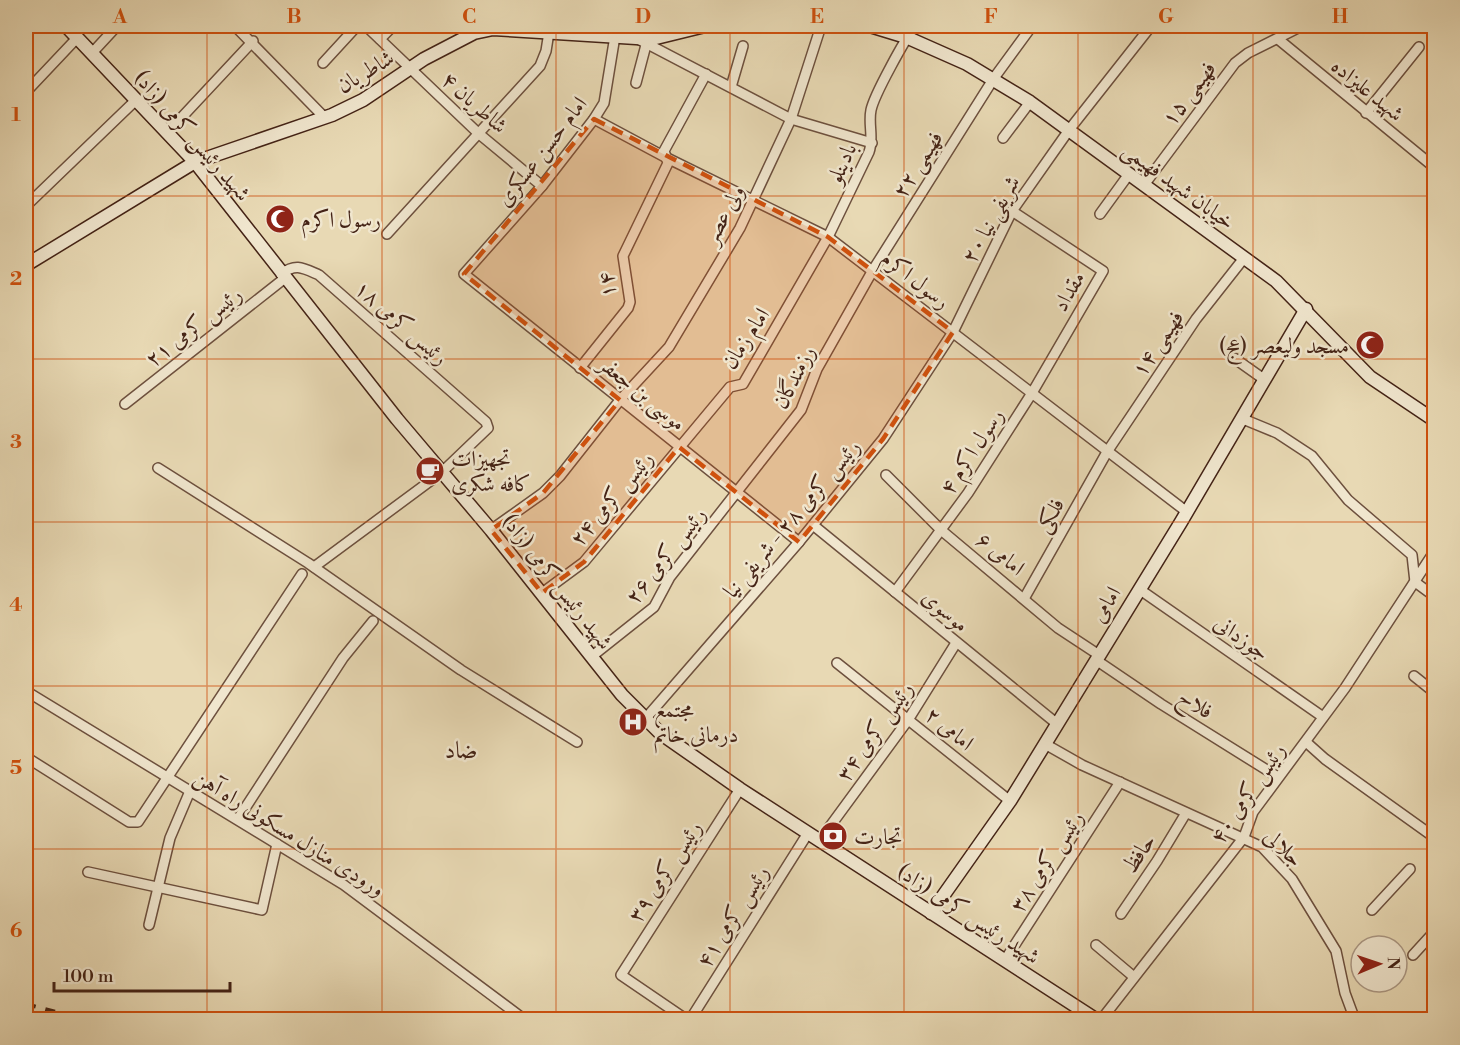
<svg xmlns="http://www.w3.org/2000/svg" width="1460" height="1045" viewBox="0 0 1460 1045" font-family="'Libre Bodoni',Amiri,serif">
<style>
.lines{fill:none;stroke-linecap:round;stroke-linejoin:round}
.street-casing{stroke:#6d503e;stroke-width:12}
.secondary-casing{stroke:#442316;stroke-width:15}
.street{stroke:#f0e6ce;stroke-width:9}
.secondary{stroke:#f0e6ce;stroke-width:12}
.rail{stroke:#442316;stroke-width:4;stroke-dasharray:10 10;stroke-linecap:butt}
.marked{fill:#cf510e;fill-opacity:0.2;stroke:#cf510e;stroke-width:4.5;stroke-dasharray:12 8;stroke-linejoin:round}
.grid{fill:none;stroke:#cf510e;stroke-width:1.5;stroke-opacity:0.55}
.labels{text-anchor:middle;stroke-width:5;stroke-linejoin:round;paint-order:stroke}
.street-label{font-size:22px;fill:#442316;stroke:#f0e6ce}
.poi-label{font-size:22px;fill:#442316;stroke:#f0e6ce;text-anchor:start}
.neighbourhood-label{font-size:24px;fill:#442316;stroke:#f0e6ce}
.neatline{fill:none;stroke:#cf510e;stroke-width:2}
.grid-label{font-size:20px;text-anchor:middle;font-weight:bold;fill:#cf510e}
</style>
<rect width="100%" height="100%" fill="#e8d9b4"/>
<filter id="stains"><feTurbulence type="fractalNoise" baseFrequency=".00333" numOctaves="4"/><feColorMatrix values="0 0 0 0 .2 0 0 0 0 .09 0 0 0 0 .02 0 0 0 .5 -.17"/></filter>
<radialGradient id="worn" r=".72"><stop offset=".6" stop-color="#630" stop-opacity="0"/><stop offset="1" stop-color="#630" stop-opacity=".3"/></radialGradient>
<g class="lines">
<g class="street-casing">
<g id="street">
<path d="M235 26 325 118"/>
<path d="M366 26 478 133 542 186"/>
<path d="M615 36 604 103 594 119 542 186 464 274 799 542"/>
<path d="M380 39 393 26"/>
<path d="M638 39 791 119 872 143"/>
<path d="M1278 39 1434 167"/>
<path d="M92 53 117 26"/>
<path d="M323 63 357 26"/>
<path d="M636 83 646 45"/>
<path d="M731 87 743 46"/>
<path d="M26 92 77 38"/>
<path d="M1366 113 1419 47"/>
<path d="M594 119 665 157 828 237 1187 512"/>
<path d="M168 132 253 41"/>
<path d="M1003 138 1030 102"/>
<path d="M1144 185 1235 63 1248 53 1302 26"/>
<path d="M26 206 136 100"/>
<path d="M1100 214 1129 174"/>
<path d="M387 234 540 66 546 51 549 32"/>
<path d="M281 274C296 263 303 268 319 275L486 422 488 428 441 473 314 567"/>
<path d="M1234 358 1265 380"/>
<path d="M580 368 628 308 630 302 623 256 668 163 664 151 706 74"/>
<path d="M125 404 285 278"/>
<path d="M1243 419 1277 433 1312 456 1348 500 1412 555 1415 582"/>
<path d="M158 468 308 563 461 670 577 742"/>
<path d="M886 475 941 530 1058 628 1099 655"/>
<path d="M813 525 1056 723"/>
<path d="M491 530 543 493 560 476 620 400 669 347 740 228 791 119 821 26"/>
<path d="M1415 582 1434 596"/>
<path d="M1139 589 1323 717"/>
<path d="M895 592 968 493 1032 393 1103 271 1012 211"/>
<path d="M542 593 584 562 730 387 743 384 828 237 869 152C874 138 868 124 871 110 874 95 905 39 915 26"/>
<path d="M1025 597 1107 452 1196 319 1244 258"/>
<path d="M591 657 654 607 670 577 801 410 817 369 873 270 994 78 1032 26"/>
<path d="M1096 660 1161 704 1278 777"/>
<path d="M837 663 1010 801"/>
<path d="M1414 676 1434 692"/>
<path d="M26 691 344 885 525 1020"/>
<path d="M646 718 799 542 883 439 953 332 1012 211 1069 130 1151 26"/>
<path d="M1306 742 1325 759 1434 837"/>
<path d="M1045 744 1082 765 1262 847 1292 879 1336 951 1345 993 1355 1020"/>
<path d="M26 757 129 822H138L302 574"/>
<path d="M238 819 343 658 373 621"/>
<path d="M820 840 908 720 956 643"/>
<path d="M88 872 262 910 277 844"/>
<path d="M1372 910 1410 869"/>
<path d="M1121 914 1157 861 1186 813"/>
<path d="M149 925 170 838 190 791"/>
<path d="M1096 945 1134 977"/>
<path d="M1413 955 1434 932"/>
<path d="M1005 960 1120 782"/>
<path d="M687 1020 621 975 740 789"/>
<path d="M690 1020 808 833"/>
<path d="M1101 1020 1244 837 1253 812 1345 688 1434 552"/>
</g>
</g>
<g class="secondary-casing">
<g id="secondary">
<path d="M66 26 195 162 397 419 491 530 622 695 660 733 740 789 1097 1020"/>
<path d="M870 26 906 37 967 64 1030 102 1276 281 1370 377 1434 420"/>
<path d="M26 265 195 162 332 115 363 100 424 59 474 33 493 29 652 39 705 26"/>
<path d="M931 913 1010 801 1045 744 1181 522 1306 309"/>
</g>
</g>
<use href="#street" class="street"/>
<use href="#secondary" class="secondary"/>
<g class="rail">
<path d="M26 1004 86 1020"/>
<path d="M26 1014 47 1020"/>
</g>
</g>
<path class="marked" d="M594 119 828 237 953 332 883 439 799 542 679 447 584 562 542 593 491 530 543 493 620 400 464 274Z"/>
<path class="grid" d="M207 26V1020M382 26V1020M556 26V1020M730 26V1020M904 26V1020M1078 26V1020M1253 26V1020M26 196H1434M26 359H1434M26 522H1434M26 686H1434M26 849H1434"/>
<defs>
<g id="mosque-disc" transform="scale(1.5)"><circle r="9.5" fill="#8f2418" stroke="#f0e6ce"/><path d="M3.5-4.9A6 6 0 1 0 3.5 4.9A5 5 0 1 1 3.5-4.9Z" fill="#fff"/></g>
<g id="cafe-disc" transform="scale(1.5)"><circle r="9.5" fill="#8f2418" stroke="#f0e6ce"/><path d="M-5.5-4.5H6V0H3Q3 3.5 0 3.5H-2.5Q-5.5 3.5-5.5 0ZM3-3.2v2h1.7v-2ZM-6 4.5H4V6H-6Z" fill="#fff"/></g>
<g id="hospital-disc" transform="scale(1.5)"><circle r="9.5" fill="#8f2418" stroke="#f0e6ce"/><path d="M-5-5h3v3.5h4V-5h3V5h-3V1.5h-4V5h-3Z" fill="#fff"/></g>
<g id="bank-disc" transform="scale(1.5)"><circle r="9.5" fill="#8f2418" stroke="#f0e6ce"/><path d="M-6-4H6V4H-6ZM0-2.3a2.3 2.3 0 1 0 0 4.6a2.3 2.3 0 1 0 0-4.6Z" fill="#fff"/></g>
</defs>
<g fill-rule="evenodd">
<use href="#mosque-disc" x="280" y="219"/>
<use href="#mosque-disc" x="1370" y="345"/>
<use href="#cafe-disc" x="430" y="471"/>
<use href="#hospital-disc" x="633" y="722"/>
<use href="#bank-disc" x="833" y="836"/>
</g>
<g class="labels">
<g class="street-label">
<text transform="translate(365 71) rotate(-31)" y="8">شاطریان</text>
<text transform="translate(1368 89) rotate(39)" y="8">شهید علیزاده</text>
<text transform="translate(1188 93) rotate(-53)" y="8">فهیمی ۱۵</text>
<text transform="translate(475 102) rotate(42)" y="8">شاطریان ۴</text>
<text transform="translate(193 135) rotate(49)" y="8">شهید رئیس کرمی (زاد)</text>
<text transform="translate(541 151) rotate(-52)" y="8">امام حسن عسکری</text>
<text transform="translate(841 163) rotate(-66)" y="8">بادینلو</text>
<text transform="translate(917 164) rotate(-58)" y="8">فهیمی ۲۲</text>
<text transform="translate(1179 185) rotate(36)" y="8">خیابان شهید فهیمی</text>
<text transform="translate(723 214) rotate(-62)" y="8">ولی عصر</text>
<text transform="translate(990 219) rotate(-61)" y="8">۲۰ شریفی نیا</text>
<text transform="translate(916 279) rotate(38)" y="8">رسول اکرم</text>
<text transform="translate(606 285) rotate(-96)" y="8">۱۴</text>
<text transform="translate(1068 291) rotate(-60)" y="8">مقداد</text>
<text transform="translate(402 322) rotate(41)" y="8">رئیس کرمی ۱۸</text>
<text transform="translate(193 326) rotate(-38)" y="8">رئیس کرمی ۲۱</text>
<text transform="translate(745 338) rotate(-57)" y="8">امام زمان</text>
<text transform="translate(1157 343) rotate(-56)" y="8">فهیمی ۱۴</text>
<text transform="translate(793 377) rotate(-63)" y="8">رزمندگان</text>
<text transform="translate(643 393) rotate(39)" y="8">موسی بن جعفر</text>
<text transform="translate(971 451) rotate(-57)" y="8">رسول اکرم ۴</text>
<text transform="translate(611 498) rotate(-50)" y="8">رئیس کرمی ۲۴</text>
<text transform="translate(1049 515) rotate(-60)" y="8">فلکی</text>
<text transform="translate(791 518) rotate(-50)" y="8">رئیس کرمی ۲۸ - شریفی نیا</text>
<text transform="translate(1001 553) rotate(39)" y="8">امامی ۶</text>
<text transform="translate(665 555) rotate(-52)" y="8">رئیس کرمی ۲۶</text>
<text transform="translate(558 581) rotate(52)" y="8">شهید رئیس کرمی (زاد)</text>
<text transform="translate(1105 604) rotate(-59)" y="8">امامی</text>
<text transform="translate(946 610) rotate(40)" y="8">موسوی</text>
<text transform="translate(1242 637) rotate(35)" y="8">جوزدانی</text>
<text transform="translate(1196 703) rotate(32)" y="8">فلاح</text>
<text transform="translate(950 728) rotate(39)" y="8">امامی ۲</text>
<text transform="translate(874 731) rotate(-55)" y="8">رئیس کرمی ۳۴</text>
<text transform="translate(1247 793) rotate(-56)" y="8">رئیس کرمی ۴۰</text>
<text transform="translate(290 832) rotate(32)" y="8">ورودی منازل مسکونی راه آهن</text>
<text transform="translate(1284 847) rotate(43)" y="8">جلالی</text>
<text transform="translate(1138 853) rotate(-57)" y="8">حافظ</text>
<text transform="translate(1046 861) rotate(-57)" y="8">رئیس کرمی ۳۸</text>
<text transform="translate(664 871) rotate(-57)" y="8">رئیس کرمی ۳۹</text>
<text transform="translate(969 913) rotate(33)" y="8">شهید رئیس کرمی (زاد)</text>
<text transform="translate(732 916) rotate(-58)" y="8">رئیس کرمی ۴۱</text>
</g>
<g class="poi-label">
<text x="301" y="227">رسول اکرم</text>
<text x="1349" y="353" text-anchor="end">مسجد ولیعصر (عج)</text>
<text x="451" y="466">تجهیزات<tspan x="451" dy="25">کافه شکری</tspan></text>
<text x="654" y="717">مجتمع<tspan x="654" dy="25">درمانی خاتم</tspan></text>
<text x="854" y="844">تجارت</text>
</g>
<g class="neighbourhood-label">
<text x="461" y="758">ضاد</text>
</g>
</g>
<rect width="1460" height="1045" fill="none" stroke="#e8d9b4" stroke-width="66"/>
<g transform="translate(1379 964) rotate(88)"><circle r="28" fill="#f0e6ce" stroke="#ab9884" stroke-width="1.5"/>
<path d="M0-4.5L10 22L0 15L-10 22Z" fill="#8f2418"/>
<text y="-9" font-size="16" font-weight="bold" text-anchor="middle" fill="#442316">N</text>
</g>
<path d="M54 982v9h176v-9" fill="none" stroke="#442316" stroke-width="3"/>
<text x="63" y="982" font-size="18" fill="#442316" stroke="#f0e6ce" stroke-width="4.5" paint-order="stroke">100 m</text>
<rect x="33" y="33" width="1394" height="979" class="neatline"/>
<g class="grid-label">
<text x="120" y="23">A</text>
<text x="294" y="23">B</text>
<text x="469" y="23">C</text>
<text x="643" y="23">D</text>
<text x="817" y="23">E</text>
<text x="991" y="23">F</text>
<text x="1166" y="23">G</text>
<text x="1340" y="23">H</text>
<text x="16" y="121">1</text>
<text x="16" y="285">2</text>
<text x="16" y="448">3</text>
<text x="16" y="611">4</text>
<text x="16" y="774">5</text>
<text x="16" y="937">6</text>
</g>
<rect width="100%" height="100%" filter="url(#stains)"/>
<rect width="100%" height="100%" fill="url(#worn)"/>
</svg>
